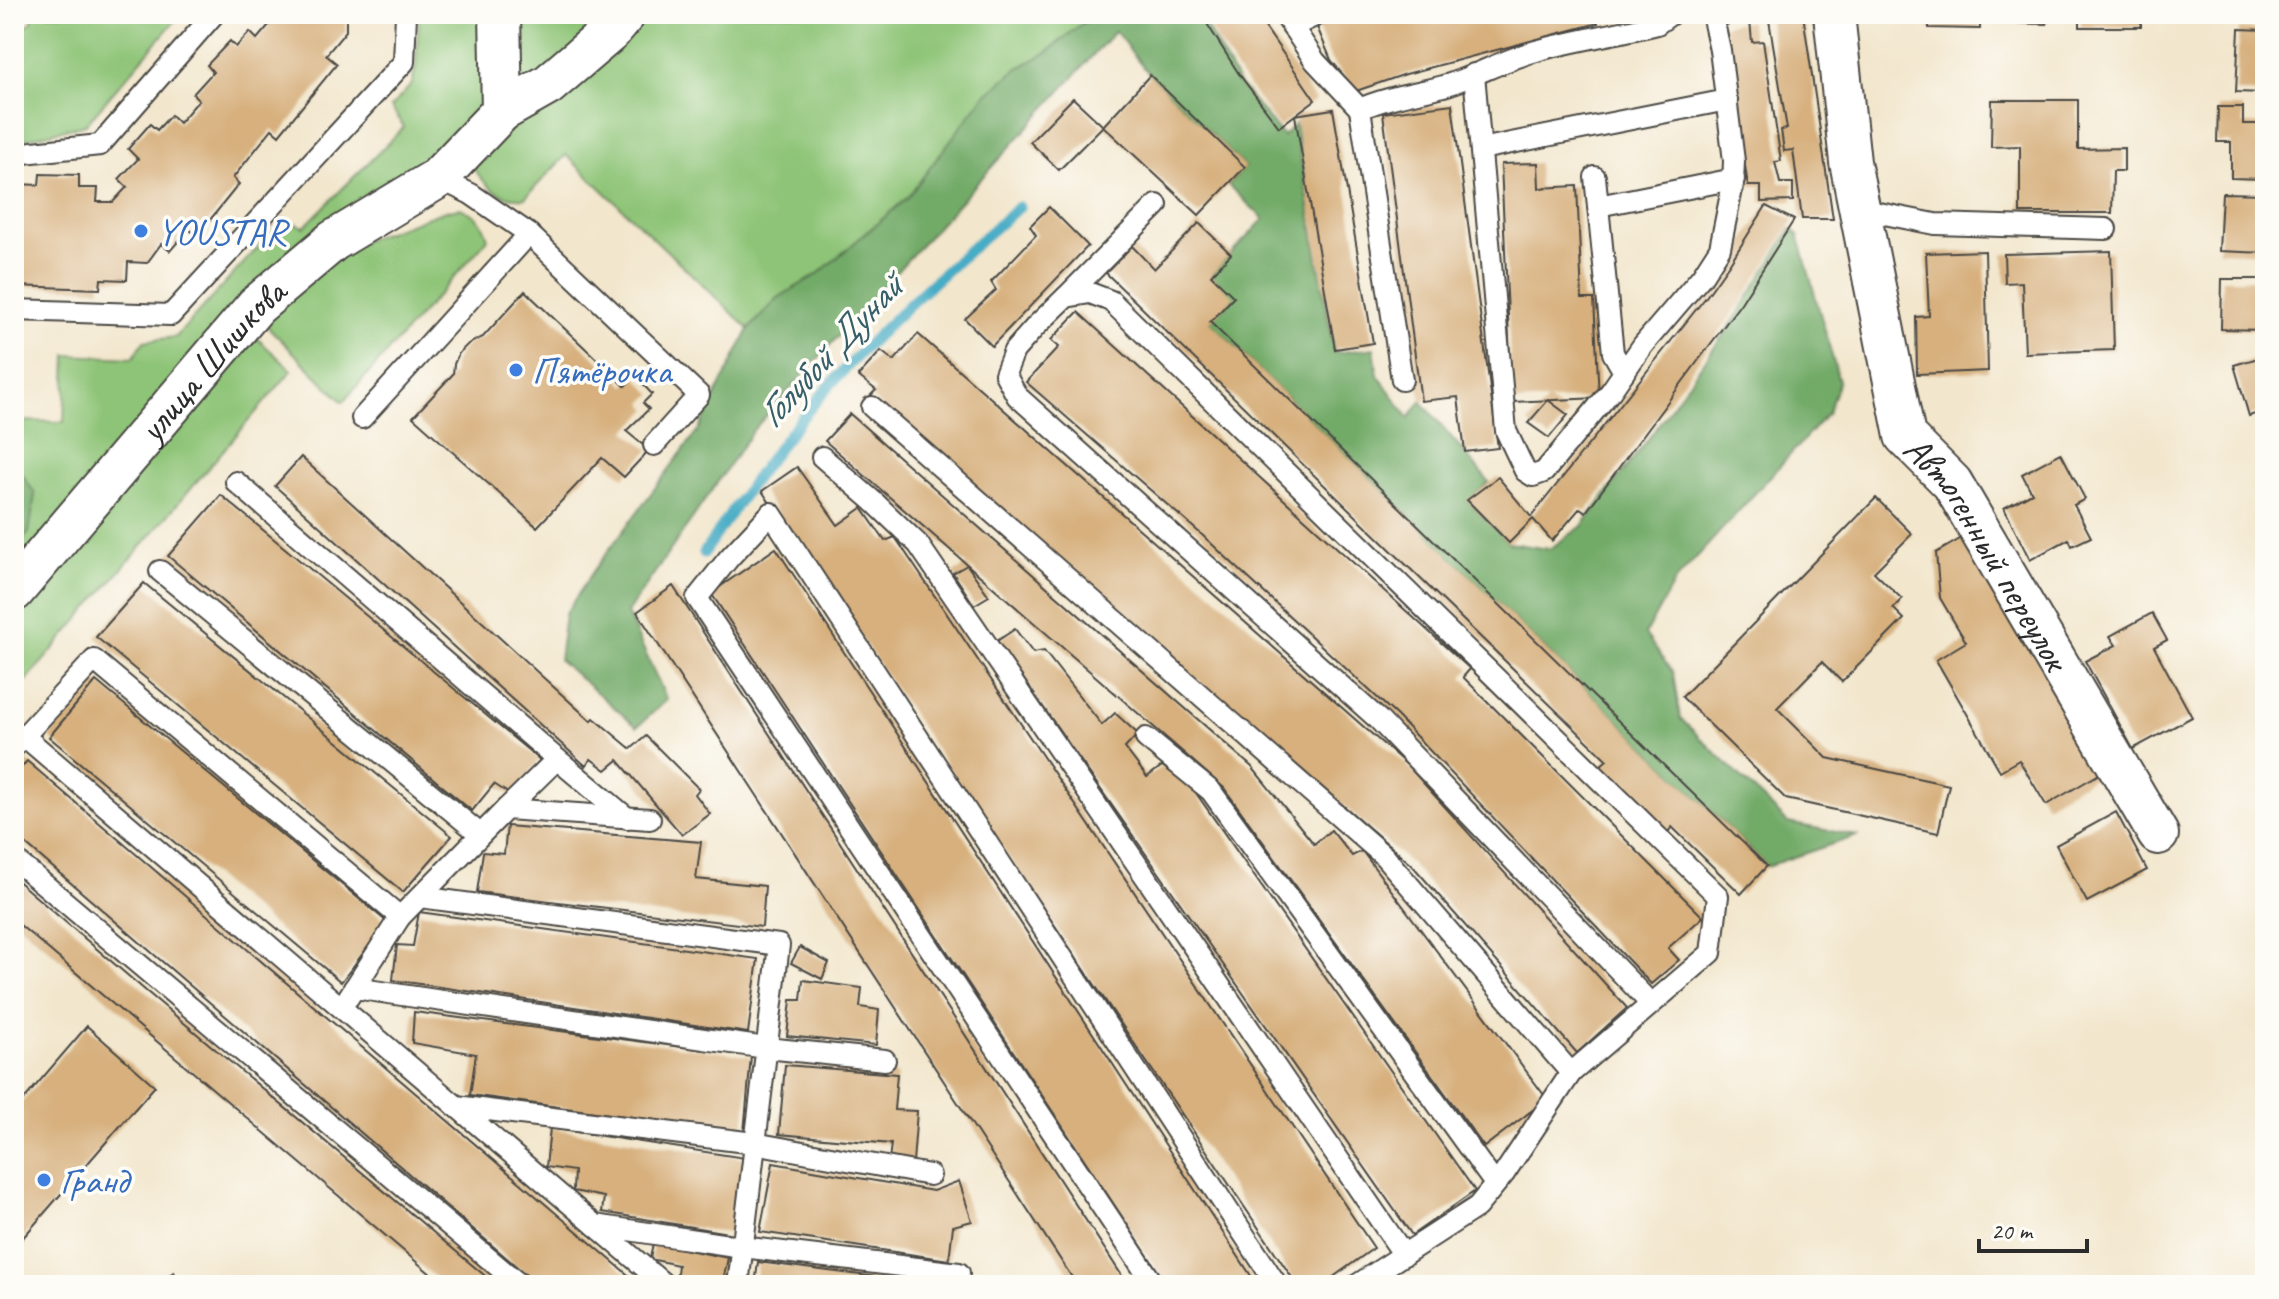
<svg xmlns="http://www.w3.org/2000/svg" width="2279" height="1299" viewBox="0 0 2279 1299" font-family="Caveat,sans-serif">
<style>
.green{fill:#8ec477;stroke:#5c7851;stroke-width:2}
.forest{fill:#72aa68;stroke:#4e6a4a;stroke-width:2}
.lines{fill:none;stroke-linecap:round;stroke-linejoin:round}
.stream{stroke:#46acc5;stroke-width:11}
.building{fill:#d7b07e}
.lane-casing{stroke:#494743;stroke-width:24}
.street-casing{stroke:#494743;stroke-width:44}
.lane{stroke:#fff;stroke-width:20}
.street{stroke:#fff;stroke-width:40}
.shop-dot{fill:#3f7fe0;stroke:#fdfcf7;stroke-width:3}
.labels{text-anchor:middle;stroke-width:7;stroke-linejoin:round;paint-order:stroke}
.shop-label{font-size:38px;fill:#366cbe;stroke:#fdfcf7;text-anchor:start}
.street-label{font-size:38px;fill:#2b2b2b;stroke:#fdfcf7}
.water-label{font-size:40px;font-style:italic;fill:#365f69;stroke:#fdfcf7}
</style>
<rect width="100%" height="100%" fill="#fdfcf7"/>
<filter id="ink" filterUnits="userSpaceOnUse"><feTurbulence type="fractalNoise" baseFrequency=".0125" numOctaves="2"/><feDisplacementMap in="SourceGraphic" scale="16" xChannelSelector="R" yChannelSelector="G"/><feConvolveMatrix kernelMatrix="1 2 1 2 8 2 1 2 1" color-interpolation-filters="sRGB"/></filter>
<filter id="wash" filterUnits="userSpaceOnUse"><feTurbulence type="fractalNoise" baseFrequency=".006" numOctaves="4" result="noise"/><feDisplacementMap in="SourceGraphic" scale="32" xChannelSelector="R" yChannelSelector="G"/><feGaussianBlur stdDeviation="1.8" result="paint"/><feColorMatrix in="noise" values="0 0 0 0 0 0 0 0 0 0 0 0 0 0 0 0 0 1.4 0 .05"/><feComposite in="paint" operator="in"/></filter>
<g filter="url(#wash)">
<rect width="100%" height="100%" fill="#f2e6cc"/>
<g class="green">
<path d="M32 14H180V15L86 124 14 142V36L32 22Z"/>
<path d="M419 14H490L483 106 434 166 326 237 14 591V549L29 532 35 494 14 462V421L64 422 67 355 133 358 144 341 176 337 284 219 304 227 404 127 391 107 412 84 416 65Z"/>
<path d="M500 14H1102L1080 25 1045 54 1018 68 985 96 907 198 818 274 778 298 749 329 566 155 525 198C498 200 487 187 472 166L502 111Z"/>
<path d="M460 208C476 214 484 222 488 239L343 402 259 318 346 247 448 210Z"/>
<path d="M250 332 292 370 14 695V611Z"/>
</g>
<g class="forest">
<path d="M1102 14H1200L1201 18 1239 84 1283 136 1295 124 1334 353 1374 348 1378 375 1409 418 1421 401 1489 482 1468 501 1509 543 1549 549 1581 527 1651 435 1736 317 1791 229 1798 234 1839 381 1828 413 1675 581 1645 634 1673 673 1680 718 1788 823 1857 836 1767 866 1210 322 1233 298 1211 275 1264 219 1228 185 1245 167 1150 75 1115 31 754 429 627 613 667 700 637 727 559 660 565 614 594 570 699 429 749 329 778 298 818 274 907 198 984 96 1018 68 1045 54 1080 25Z"/>
<path d="M14 462 35 494 29 533 14 548Z"/>
</g>
<g class="lines">
<path class="stream" d="M704 553C746 489 792 425 845 369 899 311 959 258 1019 207"/>
</g>
<g id="blocks">
<g class="building">
<path d="M270 14H346V31L326 55 337 64 279 135 272 129 233 178 239 184 197 236 189 229 170 251 161 244 147 263 128 262 127 280 101 279 100 289 14 286 16 184 39 185 40 174 79 175V188H98L97 202H113L127 187 119 179 138 159 128 149 150 124 157 130 171 115 179 123 199 100 193 94 213 72 207 65 230 41 236 47 250 32 257 39 269 25Z"/>
<path d="M1204 14H1256L1315 100 1295 115 1333 109 1373 343 1335 349 1295 115 1279 127 1239 74 1202 16Z"/>
<path d="M1347 14H1596L1598 23 1406 74 1356 91 1331 60 1317 27Z"/>
<path d="M1768 14H1803L1833 219H1802L1793 150 1784 151 1781 130 1787 129Z"/>
<path d="M1929 14H1980V29L1929 28Z"/>
<path d="M2015 14H2047V24L2015 23Z"/>
<rect x="2080" y="14" width="61" height="13"/>
<path d="M1750 21 1752 42 1763 41 1781 161 1775 162 1780 183H1793V201L1761 202V186H1748L1724 25Z"/>
<path d="M2239 29 2265 30V93L2236 92Z"/>
<path d="M1150 75 1245 167 1199 215 1103 126Z"/>
<path d="M1073 98 1103 126 1059 170 1030 142Z"/>
<path d="M1992 100H2078V149L2124 148V171H2113L2112 213H2020V146L1991 147Z"/>
<path d="M1452 104 1498 448 1465 452 1458 397 1421 401 1383 113Z"/>
<path d="M2218 107H2243V124H2265V179L2231 178V142H2217Z"/>
<path d="M1538 163 1539 188 1577 186 1582 299H1594L1599 398 1512 402 1501 164Z"/>
<path d="M2222 193 2265 194V253L2219 251Z"/>
<path d="M1766 206 1794 220 1741 303 1586 512 1580 508 1552 541 1533 519 1509 543 1467 500 1498 477 1531 517 1706 297 1730 263Z"/>
<path d="M1049 207 1088 246 992 346 965 319 996 290 991 282 1036 235 1030 226Z"/>
<path d="M1199 223 1231 254 1211 275 1234 297 1210 322 1767 866 1741 894 1672 827 1668 832 1600 766 1607 760 1106 273 1132 246 1154 269Z"/>
<path d="M1985 251 1988 371 1917 374 1916 317 1929 316 1926 253Z"/>
<path d="M2111 251 2114 350 2025 353 2022 282 2005 283 2004 254Z"/>
<path d="M2222 279H2265V330L2221 329Z"/>
<path d="M525 291 625 386 635 376 652 394 643 403 649 409 626 431 649 450 624 477 602 458 537 527 413 417 453 374 454 364 459 353 468 344 483 337Z"/>
<path d="M1078 312 1470 669 1463 677 1703 917 1668 948 1679 960 1651 984 1397 716 1201 534 1026 382 1059 347 1051 340Z"/>
<path d="M918 334 1407 765 1627 1008 1577 1053 1412 865 870 396 876 390 858 376 881 351 894 361Z"/>
<path d="M2265 356V411L2249 416 2234 365Z"/>
<path d="M1548 400 1568 415 1549 438 1528 423Z"/>
<path d="M850 414 1252 767 1314 844 1331 830 1352 856 1362 851 1547 1099 1484 1147 1224 788 825 441Z"/>
<path d="M2061 453 2085 499 2074 505 2091 537 2072 546 2069 539 2030 560 2004 508 2032 493 2022 474Z"/>
<path d="M301 457 591 721 594 718 631 749 646 736 699 789 695 794 710 814 682 835 618 760 606 770 591 759 586 766 275 486Z"/>
<path d="M797 467 838 525 862 508 885 541 895 537 1374 1248 1322 1285H1297L762 491Z"/>
<path d="M221 495 540 760 511 795 494 784 472 811 168 556Z"/>
<path d="M1876 498 1912 534 1874 572 1902 599 1893 608 1904 619 1842 682 1822 662 1777 708 1827 758 1949 785 1938 833 1786 799 1682 697Z"/>
<path d="M1967 535 2101 773 2046 805 2019 760 2000 771 1936 660 1966 642 1940 598 1936 553Z"/>
<path d="M776 548 1257 1285H1167L711 593Z"/>
<path d="M967 565 989 596 974 605 953 573Z"/>
<path d="M144 583 452 836 403 892 96 637Z"/>
<path d="M673 586 1128 1285H1077L637 612Z"/>
<path d="M2152 613 2167 640 2154 647 2192 717 2133 749 2085 661 2116 645 2110 636Z"/>
<path d="M1015 629 1033 653 1044 651 1102 725 1115 713 1138 734 1125 748 1147 777 1162 766 1191 786 1475 1191 1412 1235 997 641Z"/>
<path d="M96 681 387 922 341 982 49 737Z"/>
<path d="M27 761 640 1285H538L14 834V776Z"/>
<path d="M2116 812 2147 870 2087 902 2056 845Z"/>
<path d="M507 826 701 842 696 879 765 886 762 927 477 892 483 852 504 854Z"/>
<path d="M14 878 146 991 496 1285H444L426 1270 14 920Z"/>
<path d="M419 912 758 959 748 1033 393 980 397 945 413 946Z"/>
<path d="M800 947 829 963 822 979 791 963Z"/>
<path d="M803 980 862 988 860 1007 879 1010 876 1045 787 1036 791 1000H801Z"/>
<path d="M414 1012 751 1056 744 1132 470 1095 476 1054 412 1043Z"/>
<path d="M87 1026 155 1086 14 1248V1111Z"/>
<path d="M785 1065 897 1074 894 1110 917 1111 913 1162 889 1160 891 1144 779 1134Z"/>
<path d="M550 1128 745 1158 734 1234 602 1212 604 1197 573 1191 574 1171 546 1167Z"/>
<path d="M773 1163 933 1191 959 1181 972 1221 953 1226 949 1260 760 1232Z"/>
<path d="M653 1243 728 1258 722 1285H693L676 1281 678 1265 650 1259Z"/>
<path d="M758 1262 923 1283V1285H755Z"/>
<path d="M174 1272 181 1285H153Z"/>
</g>
</g>
</g>
<g filter="url(#ink)">
<use href="#blocks" fill-opacity="0" stroke="#494743" stroke-width="2"/>
<g class="lines">
<g class="lane-casing">
<g id="lane">
<path d="M1284 14 1315 61 1360 109"/>
<path d="M1292 27 1319 14"/>
<path d="M1474 74 1506 431 1525 471 1533 476 1544 472 1611 391 1643 345 1702 276 1720 248 1733 184 1734 161 1720 50 1712 14"/>
<path d="M1481 149 1727 100"/>
<path d="M14 154 100 145 214 14"/>
<path d="M1595 177 1613 353 1624 372"/>
<path d="M438 178 471 194 529 234 699 395 654 445"/>
<path d="M1598 206 1734 179"/>
<path d="M1859 209 1935 224 2106 229"/>
<path d="M1066 297 1157 205"/>
<path d="M14 310 171 315 404 62 406 14"/>
<path d="M1402 380 1360 109C1388 96 1421 93 1450 84 1479 74 1506 59 1536 51 1576 40 1617 34 1657 24L1671 14"/>
<path d="M872 407 1384 856 1571 1073 1711 953 1718 896 1111 301 1090 293 1066 297 1036 326 1014 351 1005 374 1017 396 1378 719 1651 1004"/>
<path d="M362 418 529 234"/>
<path d="M822 457 873 501 918 544 1404 1255"/>
<path d="M236 482 557 759 506 809"/>
<path d="M160 571 480 834"/>
<path d="M24 736 665 1285"/>
<path d="M1146 738 1211 791 1495 1184"/>
<path d="M14 747 94 660 400 917"/>
<path d="M557 759 627 818"/>
<path d="M14 859 520 1285"/>
<path d="M420 897 779 945 738 1285"/>
<path d="M354 988 766 1048 885 1060"/>
<path d="M348 998 400 917 506 809 650 819"/>
<path d="M456 1106 754 1143 930 1175"/>
<path d="M595 1225 742 1247 959 1273 957 1285"/>
<path d="M1154 1285 697 598 729 558 771 513 1277 1285"/>
<path d="M1357 1285 1477 1207 1504 1174 1571 1073"/>
</g>
</g>
<g class="street-casing">
<g id="street">
<path d="M500 14 502 111"/>
<path id="s1" d="M1834 14 1850 162 1905 436 1952 483 2158 834"/>
<path id="s2" d="M14 591 256 306 333 241 438 178 502 111 548 85 609 33 625 14"/>
</g>
</g>
<use href="#lane" class="lane"/>
<use href="#street" class="street"/>
</g>
</g>
<g class="shop-dot">
<circle cx="141" cy="231" r="8"/>
<circle cx="516" cy="370" r="8"/>
<circle cx="44" cy="1180" r="8"/>
</g>
<g class="labels">
<g class="shop-label">
<text x="157" y="244">YOUSTAR</text>
<text x="532" y="383">Пятёрочка</text>
<text x="60" y="1193">Гранд</text>
</g>
<g class="street-label">
<text dy="13" stroke="none"><textPath href="#s2" startOffset="304">улица Шишкова</textPath></text>
<text dy="13" stroke="none"><textPath href="#s1" startOffset="572">Автогенный переулок</textPath></text>
</g>
<g class="water-label">
<text transform="translate(829 350) rotate(-47)" y="14">Голубой Дунай</text>
</g>
</g>
<rect width="2279" height="1299" fill="none" stroke="#fdfcf7" stroke-width="48"/>
<path d="M1979 1239v12h108v-12" fill="none" stroke="#2b2b2b" stroke-width="4"/>
<text x="1991" y="1239" font-size="24" fill="#2b2b2b" stroke="#fdfcf7" stroke-width="6" paint-order="stroke">20 m</text>
</svg>
